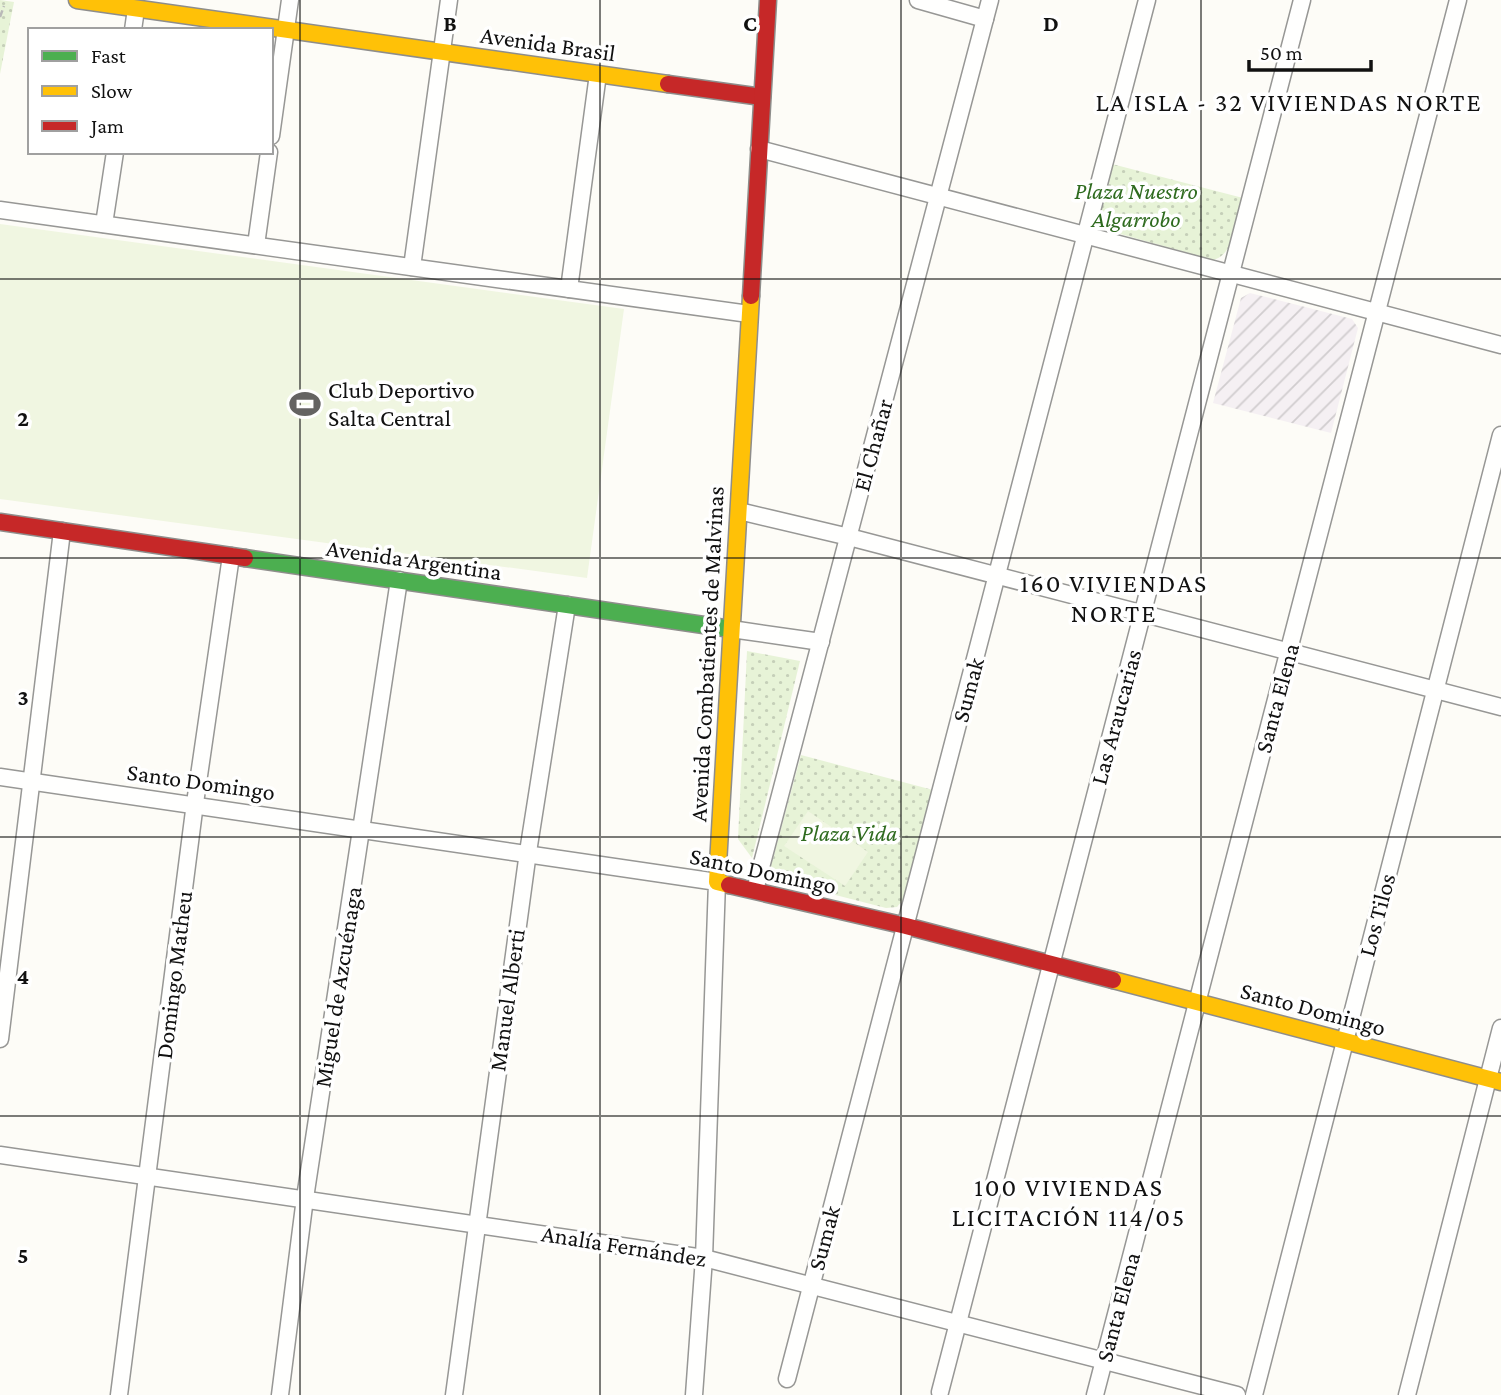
<svg xmlns="http://www.w3.org/2000/svg" width="1501" height="1395" viewBox="0 0 1501 1395" font-family="'Crimson Pro',serif">
<style>
.industrial{fill:url(#industrial-furrows)}
.park{fill:url(#park-dots)}
.pitch{fill:#f0f6e1}
.lines{fill:none;stroke-linecap:round;stroke-linejoin:round}
.street-casing{stroke:#979795;stroke-width:19}
.fast-casing{stroke:#8e8d8b;stroke-width:19}
.slow-casing{stroke:#8e8d8b;stroke-width:19}
.jam-casing{stroke:#8e8d8b;stroke-width:19}
.path{stroke:#b9b9b8;stroke-width:2.5;stroke-dasharray:7 3.5;stroke-linecap:butt}
.street{stroke:#fffffe;stroke-width:16}
.fast{stroke:#4caf50;stroke-width:16}
.slow{stroke:#ffc107;stroke-width:16}
.jam{stroke:#c62828;stroke-width:16}
.grid{fill:none;stroke:#111;stroke-width:2;stroke-opacity:0.55}
.labels{text-anchor:middle;stroke-width:7;stroke-linejoin:round;paint-order:stroke}
.street-label{font-size:24px;fill:#111;stroke:#fff}
.park-label{font-size:24px;font-style:italic;fill:#2f6b1f;stroke:#fff}
.poi-label{font-size:24px;fill:#111;stroke:#fff;text-anchor:start}
.neighbourhood-label{font-size:26px;letter-spacing:2px;fill:#111;stroke:#fff}
.grid-label{font-size:23px;text-anchor:middle;font-weight:bold;fill:#111;stroke:#fff;stroke-width:7;stroke-linejoin:round;paint-order:stroke}
</style>
<defs>
<pattern id="industrial-furrows" width="10" height="10" patternUnits="userSpaceOnUse" patternTransform="scale(1.75)"><rect width="10" height="10" fill="#f5f0f3"/><path d="M-1 1l2-2M0 10L10 0M9 11l2-2" fill="none" stroke="#d1cdcf"/></pattern>
<pattern id="park-dots" width="8" height="8" patternUnits="userSpaceOnUse" patternTransform="scale(1.75)"><rect width="8" height="8" fill="#e7f3d7"/><path d="M2 2h.1M6 6h.1" fill="none" stroke="#c5cfb8" stroke-width="1.8" stroke-linecap="round"/></pattern>
</defs>
<rect width="100%" height="100%" fill="#fdfcf7"/>
<path class="industrial" d="M1250 293 1352 319 1358 328 1331 433 1213 403 1241 298Z"/>
<g class="park">
<path d="M0 0 14 2 0 74Z"/>
<path d="M1112 164 1243 198C1237 218 1235 255 1213 260L1099 228 1098 220Z"/>
<path d="M747 651 800 661 752 858 738 839Z"/>
<path d="M801 755 933 790 903 900 897 907 886 908 781 881 773 875 771 866Z"/>
</g>
<g class="pitch">
<path d="M0 224 624 309 587 578 0 499Z"/>
<path d="M808 811 868 852 845 886 784 846Z"/>
</g>
<g class="lines">
<g class="street-casing">
<g id="street">
<path d="M918 0 985 19"/>
<path d="M133 30 136 9"/>
<path d="M271 136 290 0"/>
<path d="M759 149 1501 345"/>
<path d="M0 210 749 314"/>
<path d="M104 224 115 152"/>
<path d="M256 245 269 152"/>
<path d="M412 267 449 0"/>
<path d="M569 289 598 74"/>
<path d="M739 511 849 537 1501 707"/>
<path d="M731 629 821 642"/>
<path d="M0 777 717 882 704 1258 694 1395"/>
<path d="M755 890 990 0"/>
<path d="M0 1039 62 531"/>
<path d="M0 1155 704 1258 1237 1395"/>
<path d="M787 1379 1147 0"/>
<path d="M940 1392 1302 0"/>
<path d="M119 1395 195 803 231 556"/>
<path d="M280 1395 305 1198 399 580"/>
<path d="M454 1395 528 852 567 605"/>
<path d="M1095 1395 1458 0"/>
<path d="M1254 1395 1501 435"/>
<path d="M1407 1395 1501 1028"/>
</g>
</g>
<g class="fast-casing">
<path id="fast" d="M245 558 731 629"/>
</g>
<g class="slow-casing">
<g id="slow">
<path d="M77 0 668 84"/>
<path d="M729 885 717 882 751 296"/>
<path d="M1113 980 1501 1082"/>
</g>
</g>
<g class="jam-casing">
<g id="jam">
<path d="M668 84 762 97"/>
<path d="M751 296 768 0"/>
<path d="M0 522 245 558"/>
<path d="M729 885 906 926 1113 980"/>
</g>
</g>
<path class="path" d="M0 17 4 6"/>
<use href="#street" class="street"/>
<use href="#fast" class="fast"/>
<use href="#slow" class="slow"/>
<use href="#jam" class="jam"/>
</g>
<path class="grid" d="M300 0V1395M600 0V1395M901 0V1395M1201 0V1395M0 279H1501M0 558H1501M0 837H1501M0 1116H1501"/>
<defs>
<g id="stadium-bare" transform="scale(2.415)"><path d="M0-5a6.5 5 0 1 0 0 10a6.5 5 0 1 0 0-10ZM-3.5-1.8h7v3.6h-7Z" fill="#646362" stroke="#fff" stroke-width="2.5" paint-order="stroke"/></g>
</defs>
<g fill-rule="evenodd">
<use href="#stadium-bare" x="305" y="404"/>
</g>
<g class="labels">
<g class="street-label">
<text transform="translate(548 44) rotate(8)" y="8">Avenida Brasil</text>
<text transform="translate(873 445) rotate(-75)" y="8">El Chañar</text>
<text transform="translate(414 560) rotate(8)" y="8">Avenida Argentina</text>
<text transform="translate(707 654) rotate(-87)" y="8">Avenida Combatientes de Malvinas</text>
<text transform="translate(968 690) rotate(-75)" y="8">Sumak</text>
<text transform="translate(1277 698) rotate(-75)" y="8">Santa Elena</text>
<text transform="translate(1116 717) rotate(-75)" y="8">Las Araucarias</text>
<text transform="translate(201 782) rotate(8)" y="8">Santo Domingo</text>
<text transform="translate(763 871) rotate(12)" y="8">Santo Domingo</text>
<text transform="translate(1377 915) rotate(-75)" y="8">Los Tilos</text>
<text transform="translate(174 975) rotate(-83)" y="8">Domingo Matheu</text>
<text transform="translate(338 987) rotate(-81)" y="8">Miguel de Azcuénaga</text>
<text transform="translate(507 1000) rotate(-82)" y="8">Manuel Alberti</text>
<text transform="translate(1313 1009) rotate(15)" y="8">Santo Domingo</text>
<text transform="translate(824 1238) rotate(-75)" y="8">Sumak</text>
<text transform="translate(624 1246) rotate(9)" y="8">Analía Fernández</text>
<text transform="translate(1118 1307) rotate(-75)" y="8">Santa Elena</text>
</g>
<g class="park-label">
<text x="1136" y="199">Plaza Nuestro<tspan x="1136" dy="28">Algarrobo</tspan></text>
<text x="849" y="841">Plaza Vida</text>
</g>
<g class="poi-label">
<text x="328" y="398">Club Deportivo<tspan x="328" dy="28">Salta Central</tspan></text>
</g>
<g class="neighbourhood-label">
<text x="1289" y="111">LA ISLA - 32 VIVIENDAS NORTE</text>
<text x="1114" y="592">160 VIVIENDAS<tspan x="1114" dy="30">NORTE</tspan></text>
<text x="1069" y="1196">100 VIVIENDAS<tspan x="1069" dy="30">LICITACIÓN 114/05</tspan></text>
</g>
</g>
<g class="grid-label">
<text x="450" y="31">B</text>
<text x="750" y="31">C</text>
<text x="1051" y="31">D</text>
<text x="23" y="426">2</text>
<text x="23" y="705">3</text>
<text x="23" y="984">4</text>
<text x="23" y="1263">5</text>
</g>
<rect x="28" y="28" width="245" height="126" fill="#ffffff" stroke="#a0a0a0" stroke-width="2"/>
<rect x="42" y="51" width="35" height="10" fill="#4caf50" stroke="#a0a0a0" stroke-width="2"/>
<text x="91" y="63" font-size="21" fill="#111111">Fast</text>
<rect x="42" y="86" width="35" height="10" fill="#ffc107" stroke="#a0a0a0" stroke-width="2"/>
<text x="91" y="98" font-size="21" fill="#111111">Slow</text>
<rect x="42" y="121" width="35" height="10" fill="#c62828" stroke="#a0a0a0" stroke-width="2"/>
<text x="91" y="133" font-size="21" fill="#111111">Jam</text>
<path d="M1249 60v10h122v-10" fill="none" stroke="#111111" stroke-width="3.5"/>
<text x="1260" y="60" font-size="21" fill="#111111" stroke="#ffffff" stroke-width="5" paint-order="stroke">50 m</text>
</svg>
